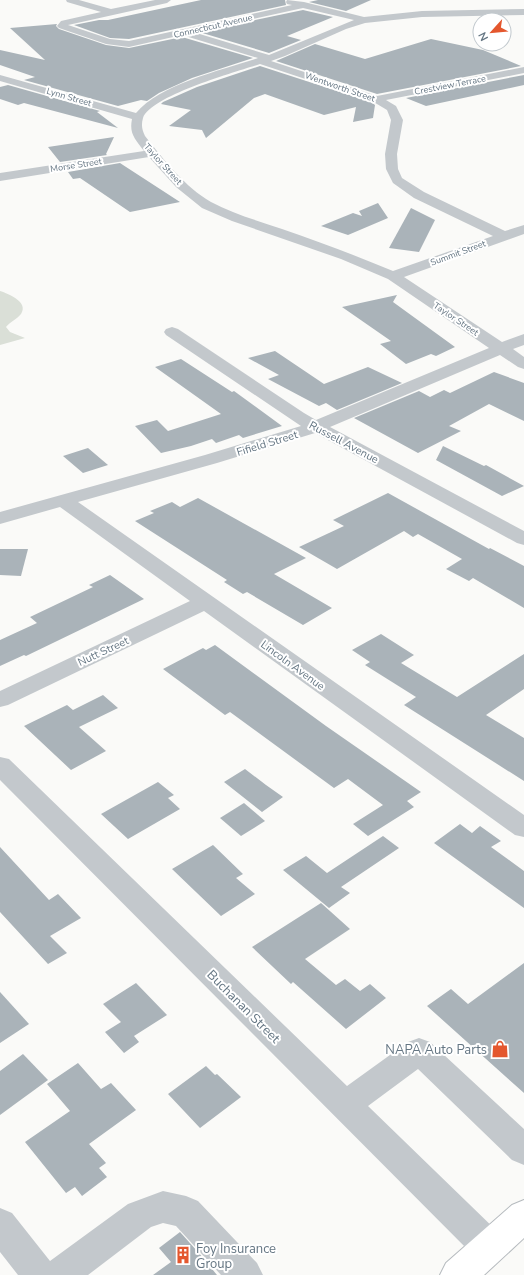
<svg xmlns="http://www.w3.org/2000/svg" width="524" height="1275" viewBox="0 0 524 1275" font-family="'Nunito Sans',sans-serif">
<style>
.green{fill:#dadfd7}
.building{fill:#aab3b9}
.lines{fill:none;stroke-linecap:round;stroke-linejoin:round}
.major-casing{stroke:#b5babe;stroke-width:2}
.minor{fill:#c3c8cc;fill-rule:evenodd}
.major{fill:#fff;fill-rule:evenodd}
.labels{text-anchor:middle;stroke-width:4;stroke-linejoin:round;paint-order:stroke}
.far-street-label{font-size:9px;fill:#657683;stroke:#fff}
.street-label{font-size:11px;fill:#657683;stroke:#fff}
.near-street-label{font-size:13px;fill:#657683;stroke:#fff}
.near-poi-label{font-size:13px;fill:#657683;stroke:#fff;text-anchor:end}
</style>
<rect width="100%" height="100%" fill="#fafaf8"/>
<path class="green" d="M0 291C9 294 29 302 21 314 17 319 10 322 6 327L10 332 25 338 0 345Z"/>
<g class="building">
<path d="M201 0H285L286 5 129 39 110 38 74 25 99 20H108Z"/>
<path d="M318 0H371L346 11 309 2Z"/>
<path d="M303 10 333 17 287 36 301 40 269 53 199 32Z"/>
<path d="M57 24 56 26 59 29 106 45 129 48 182 37 253 58 192 78 159 93 147 101 141 100 118 106 24 80 35 77 0 65V50L45 60 10 28Z"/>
<path d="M431 39 483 50 521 66 377 94 276 61 315 44 365 59Z"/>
<path d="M260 66 371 102 375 105 373 118 353 122 356 107 324 115 265 94 254 98 206 138 202 130 169 126 191 110 161 104 163 102 197 87Z"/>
<path d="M524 75V85L426 106 406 98Z"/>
<path d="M8 85 100 111 97 112 118 128 24 103 18 105 0 99V87Z"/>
<path d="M114 137 106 154 107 155 60 162 48 147Z"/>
<path d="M120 163 123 165 180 202 130 212 80 178 73 179 68 172Z"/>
<path d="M378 203 388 218 348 235 321 226 353 213 362 216 359 211Z"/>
<path d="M411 208 435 220 419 252 389 248Z"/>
<path d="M397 295 393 302 455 347 436 356 431 354 406 364 380 344 391 341 342 307Z"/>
<path d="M275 351 324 384 368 367 402 383 337 410 326 403 319 406 268 379 279 375 248 358Z"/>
<path d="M181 359 232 392 234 391 282 426 243 438 239 435 216 443 212 439 191 446 161 453 135 426 157 420 168 431 221 414 155 367Z"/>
<path d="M494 372 524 383V421L489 404 449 426 461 431 418 453 354 418 419 391 430 397 444 390 450 393Z"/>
<path d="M443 446 484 466 486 465 524 486 502 496 436 460Z"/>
<path d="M88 448 108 465 83 473 63 456Z"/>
<path d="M388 493 489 549 490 548 524 566V608L473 578 469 581 446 569 462 559 418 534 413 537 404 531 337 569 299 547 344 526 333 520Z"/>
<path d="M198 498 306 558 274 574 332 608 303 625 247 592 243 594 224 582 227 580 135 521 154 513 150 511 172 502 180 507Z"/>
<path d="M0 549H28L21 576 0 575Z"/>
<path d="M110 575 144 599 26 656 24 655 0 666V640L37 623 30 617 93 587 89 585Z"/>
<path d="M381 634 414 655 401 663 457 697 524 654V689L486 715 524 738V781L404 705 416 697 365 665 370 662 352 650Z"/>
<path d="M215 645 326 726 421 792 407 801 414 807 368 836 353 824 383 805 348 779 334 788 230 712 225 715 163 669 203 648 206 650Z"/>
<path d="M103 695 118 708 79 727 106 751 71 770 24 726 67 705 73 710Z"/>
<path d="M245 769 266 785 283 797 262 812 224 782Z"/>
<path d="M158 782 174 795 168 798 180 809 128 839 101 814Z"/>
<path d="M244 803 265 821 241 836 220 818Z"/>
<path d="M460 824 472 833 480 826 501 841 491 847 524 871V908L434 843Z"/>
<path d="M383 836 399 848 341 887 350 893 329 908 283 870 306 856 327 873Z"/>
<path d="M213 845 243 874 236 878 255 894 221 916 172 869Z"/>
<path d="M0 847 49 900 58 894 81 918 50 936 67 953 48 964 0 912Z"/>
<path d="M321 903 350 929 305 959 336 985 345 979 360 991 370 984 386 998 346 1029 293 982 291 984 252 947Z"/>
<path d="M524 963V1093L427 1006 451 989 468 1004Z"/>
<path d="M136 983 167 1015 134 1036 139 1042 124 1053 105 1032 121 1022 103 1004Z"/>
<path d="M0 992 29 1024 0 1043Z"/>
<path d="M23 1054 48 1080 0 1115V1071Z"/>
<path d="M78 1063 101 1089 111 1083 136 1110 89 1144 106 1163 99 1168 107 1177 82 1196 75 1187 66 1193 25 1142 70 1111 47 1084Z"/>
<path d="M206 1066 215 1075 217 1074 241 1097 200 1128 168 1094Z"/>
<path d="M180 1232 198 1252 217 1275H153L171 1262 159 1248Z"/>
</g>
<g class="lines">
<g class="major-casing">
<path id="major" d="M524 1200V1238L484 1275H440L446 1263 512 1205Z"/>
</g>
<g class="minor">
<path d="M66 0H79L111 9 155 0H171L167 3 68 25 110 39 129 41 292 5 287 4 286 2 287 0 304 2 364 17 422 11 524 9V15L422 17 365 23 346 29 285 56 271 61 377 96 524 67V73L386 100 396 106 403 120 397 154 398 169 402 178 424 192 505 231 524 225V234L404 277 502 342 524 334V345L513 349 524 357V369L518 367 500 355 330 427 524 531V545L517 543 315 433 217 463 78 502 524 815V837L515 835 204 611 8 705 0 707V691L190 601 60 507 0 524V512L205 455 301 426 166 335 164 332 166 329 172 327 178 329 304 413 316 420 489 348 388 279 341 259 232 221 202 208 176 187 149 157 0 181V173L144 151C135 139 129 134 132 119L0 81V75L136 113C160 84 222 70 258 58L182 35 129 47 106 44 59 28 57 26 61 21 101 12 67 2ZM303 8 354 20 269 55 193 32ZM260 64 372 101 387 110 391 120 385 154 386 169 393 183 414 198 493 236 393 271C357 256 320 242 282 229 259 221 233 214 211 202 185 187 164 160 145 136 142 130 141 125 143 118 152 95 237 72 260 64Z"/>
<path d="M0 757 9 759 347 1086 408 1042 419 1038 430 1042 524 1129V1165L512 1160 418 1069 368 1106 501 1235 506 1247 501 1259 489 1263 477 1259 0 780Z"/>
<path d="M163 1191 186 1196 198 1201 257 1263 263 1275H221L176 1226 163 1223 151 1227 88 1275H18L0 1252V1208L12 1213 50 1261 128 1204Z"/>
</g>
<use href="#major" class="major"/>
</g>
<defs>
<g id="shop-bare" transform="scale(1.38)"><path d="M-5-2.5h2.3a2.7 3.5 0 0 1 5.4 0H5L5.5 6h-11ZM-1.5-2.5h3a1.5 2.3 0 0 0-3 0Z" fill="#e4572e" stroke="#fff" stroke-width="2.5" paint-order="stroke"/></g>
<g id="building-bare" transform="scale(1.38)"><path d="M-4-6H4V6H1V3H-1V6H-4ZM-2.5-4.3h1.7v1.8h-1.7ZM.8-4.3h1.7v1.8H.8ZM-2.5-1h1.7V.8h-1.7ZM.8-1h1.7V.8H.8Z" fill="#e4572e" stroke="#fff" stroke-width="2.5" paint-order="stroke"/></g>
</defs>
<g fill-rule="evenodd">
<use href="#shop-bare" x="500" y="1049"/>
<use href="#building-bare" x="183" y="1255"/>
</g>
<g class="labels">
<g class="far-street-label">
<text transform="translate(213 26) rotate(-13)" y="3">Connecticut Avenue</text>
<text transform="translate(450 85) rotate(-11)" y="3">Crestview Terrace</text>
<text transform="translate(340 87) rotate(19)" y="3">Wentworth Street</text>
<text transform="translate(69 97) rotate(16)" y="3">Lynn Street</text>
<text transform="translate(163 164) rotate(48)" y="3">Taylor Street</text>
<text transform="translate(76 165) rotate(-9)" y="3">Morse Street</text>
<text transform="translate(458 253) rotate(-20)" y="3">Summit Street</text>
<text transform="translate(456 319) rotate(34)" y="3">Taylor Street</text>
</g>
<g class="street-label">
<text transform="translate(344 442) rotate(28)" y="4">Russell Avenue</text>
<text transform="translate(267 443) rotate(-17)" y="4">Fifield Street</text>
<text transform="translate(103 651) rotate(-25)" y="4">Nutt Street</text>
<text transform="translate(293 665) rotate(36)" y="4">Lincoln Avenue</text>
</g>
<g class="near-street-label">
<text transform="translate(244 1006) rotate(45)" y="5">Buchanan Street</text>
</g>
<g class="near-poi-label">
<text x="487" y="1054">NAPA Auto Parts</text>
<text x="196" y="1253" text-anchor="start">Foy Insurance<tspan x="196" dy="15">Group</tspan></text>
</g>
</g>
<g transform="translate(492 32) rotate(243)"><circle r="19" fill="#ffffff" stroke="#c1c8cd"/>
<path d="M0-3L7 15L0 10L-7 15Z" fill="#e4572e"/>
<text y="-6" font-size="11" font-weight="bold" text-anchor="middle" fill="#657683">N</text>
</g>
</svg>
